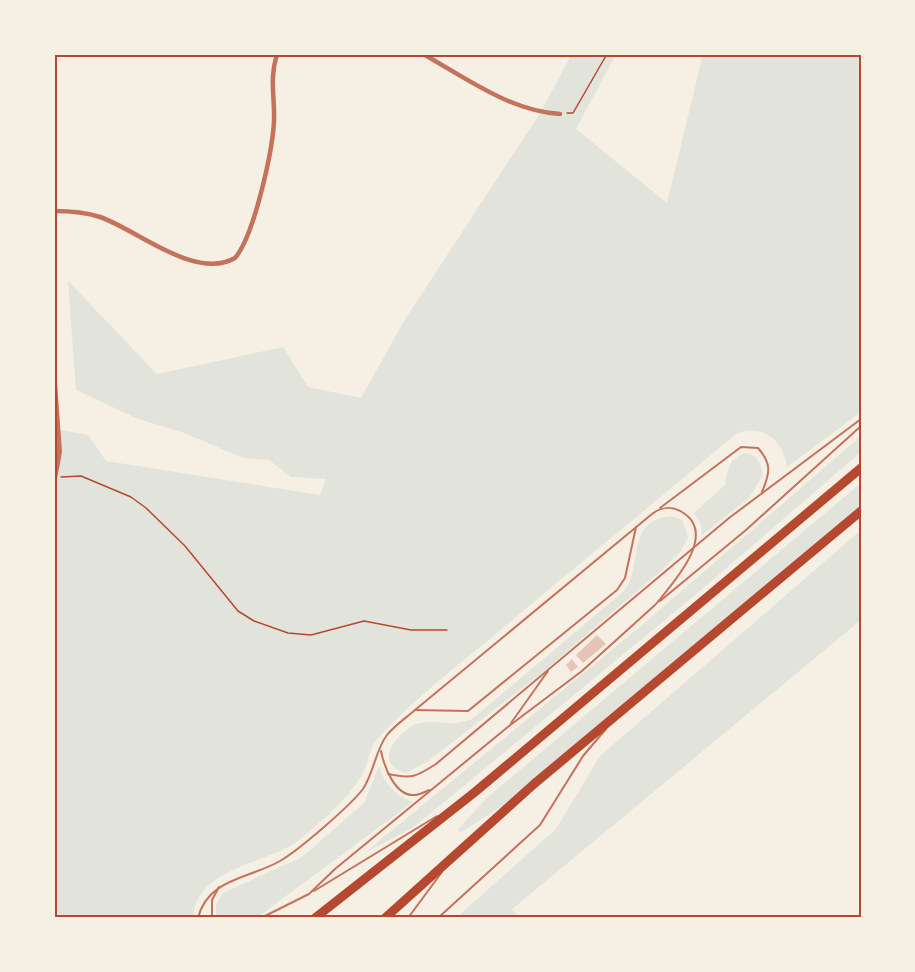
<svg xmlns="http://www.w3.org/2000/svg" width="915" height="972" viewBox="0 0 915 972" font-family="Overpass,sans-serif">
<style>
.green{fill:#e2e4dc}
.building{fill:#e6c5b7}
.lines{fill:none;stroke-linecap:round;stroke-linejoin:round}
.path{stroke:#b5482f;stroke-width:1.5}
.service{stroke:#c5725c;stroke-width:2}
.minor{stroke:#c5725c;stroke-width:4.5}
.tertiary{stroke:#c5725c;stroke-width:6}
.motorway{stroke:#b5482f;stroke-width:9}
.neatline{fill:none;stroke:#b5482f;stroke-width:2}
</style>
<rect width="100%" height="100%" fill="#f6efe4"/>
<g class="green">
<path d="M572 54H616L576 129 667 203 703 54H861V412L787 467C783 440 765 425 737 433 658 500 577 565 497 633 457 666 414 699 378 738 369 747 369 764 362 775 347 800 325 818 303 837 271 865 196 865 193 918H54V429L88 435 106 461 320 495 326 479 291 477 269 460 243 458 182 432 138 419 76 390 68 281 157 374 283 347 308 387 361 398 404 321 540 113Z"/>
<path d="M861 436V452L694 596 415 826 363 854 641 626Z"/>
<path d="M744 453C757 454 761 463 763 475L749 498 702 535 701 525 694 513 725 485C728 469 728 460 744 453Z"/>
<path d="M861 483V506L502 806 460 833 458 829 488 797Z"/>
<path d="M671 516 682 520 688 537 681 551 663 569 544 671 427 762 406 773C398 771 391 767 389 759 388 750 393 744 398 738 423 708 443 732 472 719L624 591C644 567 624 521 671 516Z"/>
<path d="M861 530V620L511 910 522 918H456L556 829 600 756Z"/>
<path d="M379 766C384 784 395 795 413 802L263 913 253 918 216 916V905L223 893 302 857 364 803Z"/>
</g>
<g class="building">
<path d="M597 635 606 644 583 663 576 655Z"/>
<path d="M572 659 578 667 571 672 566 665Z"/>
</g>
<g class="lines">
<g class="path">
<path d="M567 113H573L607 54"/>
<path d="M61 477 81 476 131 497 146 508 185 546 238 611 254 621 288 633 311 635 364 621 411 630H447"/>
</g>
<g class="service">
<path d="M660 508 741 447 758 448C772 464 770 473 762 492"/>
<path d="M660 601 746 530 861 426"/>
<path d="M415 710 468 711 617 590 625 578 636 527"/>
<path d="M511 723 548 671"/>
<path d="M381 751C384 766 395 797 415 795 419 795 425 792 429 790"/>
<path d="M388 774C412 779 416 777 436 764L729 518 861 419"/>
<path d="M314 891 437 816"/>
<path d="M310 893 335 869 509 726 582 671 655 605"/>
<path d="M198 918C208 878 249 879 280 861 299 850 350 806 363 789 374 772 376 749 387 735 395 725 406 718 415 710L652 514C661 507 672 506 682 512 719 534 672 584 656 604"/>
<path d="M212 918V900L219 887"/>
<path d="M261 918 309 894"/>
<path d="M408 918 442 872"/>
<path d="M438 918 540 825 583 756 606 729"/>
</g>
<g class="minor">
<path d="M423 54C466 78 510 111 560 114"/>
<path d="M54 211C70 211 85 212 100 217 136 229 195 281 235 258 254 236 272 153 274 122 275 96 269 80 277 54"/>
</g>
<path class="tertiary" d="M54 382 59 452 54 479"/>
<g class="motorway">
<path d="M315 918 475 792 861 468"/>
<path d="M385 918 534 784 861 511"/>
</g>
</g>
<rect width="915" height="972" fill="none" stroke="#f6efe4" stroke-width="111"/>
<rect x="56" y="56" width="804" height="860" class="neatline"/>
</svg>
